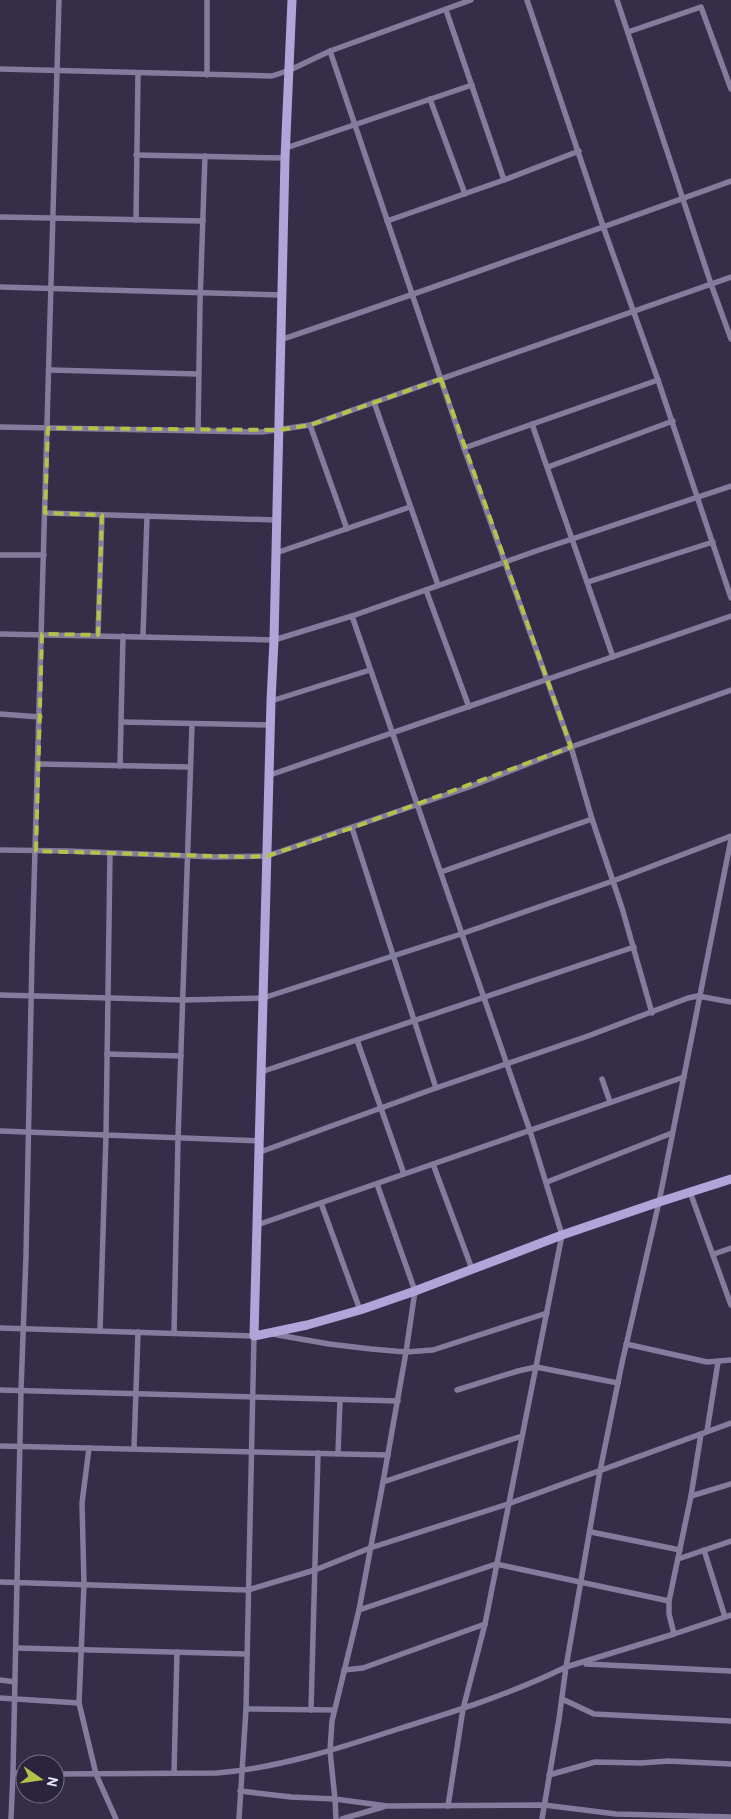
<svg xmlns="http://www.w3.org/2000/svg" width="731" height="1819" viewBox="0 0 731 1819" font-family="'PT Sans',sans-serif">
<style>
.lines{fill:none;stroke-linecap:round;stroke-linejoin:round}
.street{stroke:#837c9c;stroke-width:5.5}
.secondary{stroke:#b0a4d8;stroke-width:9}
.marked{fill:none;stroke:#b4c24a;stroke-width:4;stroke-dasharray:10 6;stroke-linejoin:round}
</style>
<rect width="100%" height="100%" fill="#352e49"/>
<g class="lines">
<g class="street">
<path d="M207 0V75"/>
<path d="M527 0 603 226 658 380 731 598"/>
<path d="M617 0 711 284 731 339"/>
<path d="M446 10 504 180"/>
<path d="M628 32 701 7 731 89"/>
<path d="M330 51 464 448 571 747 592 819 622 908 652 1013"/>
<path d="M0 69 272 76 290 70 330 51 471 0"/>
<path d="M430 99 465 194"/>
<path d="M286 148 472 85"/>
<path d="M136 155 285 158"/>
<path d="M0 217 203 221"/>
<path d="M136 220 138 74"/>
<path d="M387 221 504 180 579 151"/>
<path d="M0 287 282 295"/>
<path d="M280 340C431 289 581 235 731 181"/>
<path d="M50 370 198 374"/>
<path d="M374 402 438 585"/>
<path d="M532 424 613 657"/>
<path d="M310 425 347 529"/>
<path d="M0 427 262 432 310 425 731 277"/>
<path d="M198 431 200 303 205 156"/>
<path d="M464 448 658 380"/>
<path d="M548 467 673 421"/>
<path d="M45 513 276 520"/>
<path d="M276 553 410 507"/>
<path d="M0 555H44"/>
<path d="M588 582 713 542"/>
<path d="M426 590 469 707"/>
<path d="M352 616 530 1131 562 1235 485 1624 463 1709 448 1806"/>
<path d="M0 634 274 640 352 616 539 550 731 486"/>
<path d="M98 635 102 515"/>
<path d="M143 636 147 516"/>
<path d="M271 701 370 670"/>
<path d="M0 714 40 717"/>
<path d="M122 722 271 725"/>
<path d="M38 764 190 767"/>
<path d="M120 766 123 636"/>
<path d="M270 775 731 616"/>
<path d="M352 828 436 1088"/>
<path d="M731 839 659 1202 622 1363 600 1471 566 1667 674 1634 731 1615"/>
<path d="M0 850 68 851 214 857 267 856 469 787 571 747 731 690"/>
<path d="M441 872 592 819"/>
<path d="M0 995 183 1000 263 998 461 934 613 881 731 836"/>
<path d="M357 1040 404 1174"/>
<path d="M107 1054 181 1056"/>
<path d="M261 1072 634 947"/>
<path d="M602 1079 610 1102"/>
<path d="M0 1131 260 1141"/>
<path d="M260 1152 436 1088 588 1036 688 998 698 996 731 1002"/>
<path d="M433 1164 472 1269"/>
<path d="M547 1182 672 1133"/>
<path d="M377 1184 415 1291 406 1352 383 1482 359 1610 332 1721 330 1751 335 1799 387 1806 544 1805 616 1814 731 1817"/>
<path d="M690 1192 731 1305"/>
<path d="M321 1203 360 1310"/>
<path d="M257 1225 684 1077"/>
<path d="M714 1254 731 1248"/>
<path d="M0 1328 254 1336 246 1709 239 1819"/>
<path d="M100 1331 106 1135 110 853"/>
<path d="M174 1333 178 1139 192 724"/>
<path d="M272 1334 329 1344 371 1349 406 1352 433 1350 547 1313"/>
<path d="M626 1344 707 1362 731 1360"/>
<path d="M0 1390 398 1401"/>
<path d="M457 1390 518 1371 536 1367 618 1383"/>
<path d="M707 1431 718 1362"/>
<path d="M0 1446 388 1455"/>
<path d="M89 1448 82 1503 84 1584 79 1703 96 1774 116 1819"/>
<path d="M134 1448 138 1332"/>
<path d="M338 1453 340 1400"/>
<path d="M383 1482 522 1436"/>
<path d="M691 1496 731 1484"/>
<path d="M591 1532 680 1550"/>
<path d="M704 1550 725 1617"/>
<path d="M678 1559 731 1541"/>
<path d="M0 1582 248 1590 315 1570 370 1548 508 1504 731 1423"/>
<path d="M359 1610 496 1564 669 1601"/>
<path d="M674 1634 669 1614V1601L691 1496 701 1434"/>
<path d="M16 1648 247 1654"/>
<path d="M586 1664 731 1671"/>
<path d="M344 1670 363 1668 485 1624"/>
<path d="M0 1680 15 1682"/>
<path d="M0 1698 79 1703"/>
<path d="M562 1699 594 1714 731 1721"/>
<path d="M246 1709 334 1710"/>
<path d="M311 1710 318 1453"/>
<path d="M174 1773 177 1652"/>
<path d="M25 1774 13 1773 21 1390 26 1256 32 956 59 0"/>
<path d="M55 1774 217 1773C278 1768 337 1749 395 1730 453 1712 511 1694 566 1667"/>
<path d="M549 1775 595 1762 641 1763 668 1761 731 1764"/>
<path d="M240 1791 291 1797 335 1799 336 1819"/>
<path d="M11 1819 13 1773"/>
<path d="M342 1819 383 1807"/>
<path d="M542 1819 559 1719 566 1667"/>
</g>
<path class="secondary" d="M292 0 285 158 274 640 271 701 254 1336 307 1325 360 1310 415 1291 562 1235 659 1202 731 1179"/>
</g>
<path class="marked" d="M441 379 571 747 352 828 267 856 246 857 36 851 42 634 98 635 102 515 45 513 48 428 279 430 310 425Z"/>
<g transform="translate(40 1779) rotate(103)"><circle r="24" fill="#2b243e" stroke="#787289"/>
<path d="M0-4L9 19L0 12L-9 19Z" fill="#b4c24a"/>
<text y="-8" font-size="14" font-weight="bold" text-anchor="middle" fill="#ebe8f9">N</text>
</g>
</svg>
